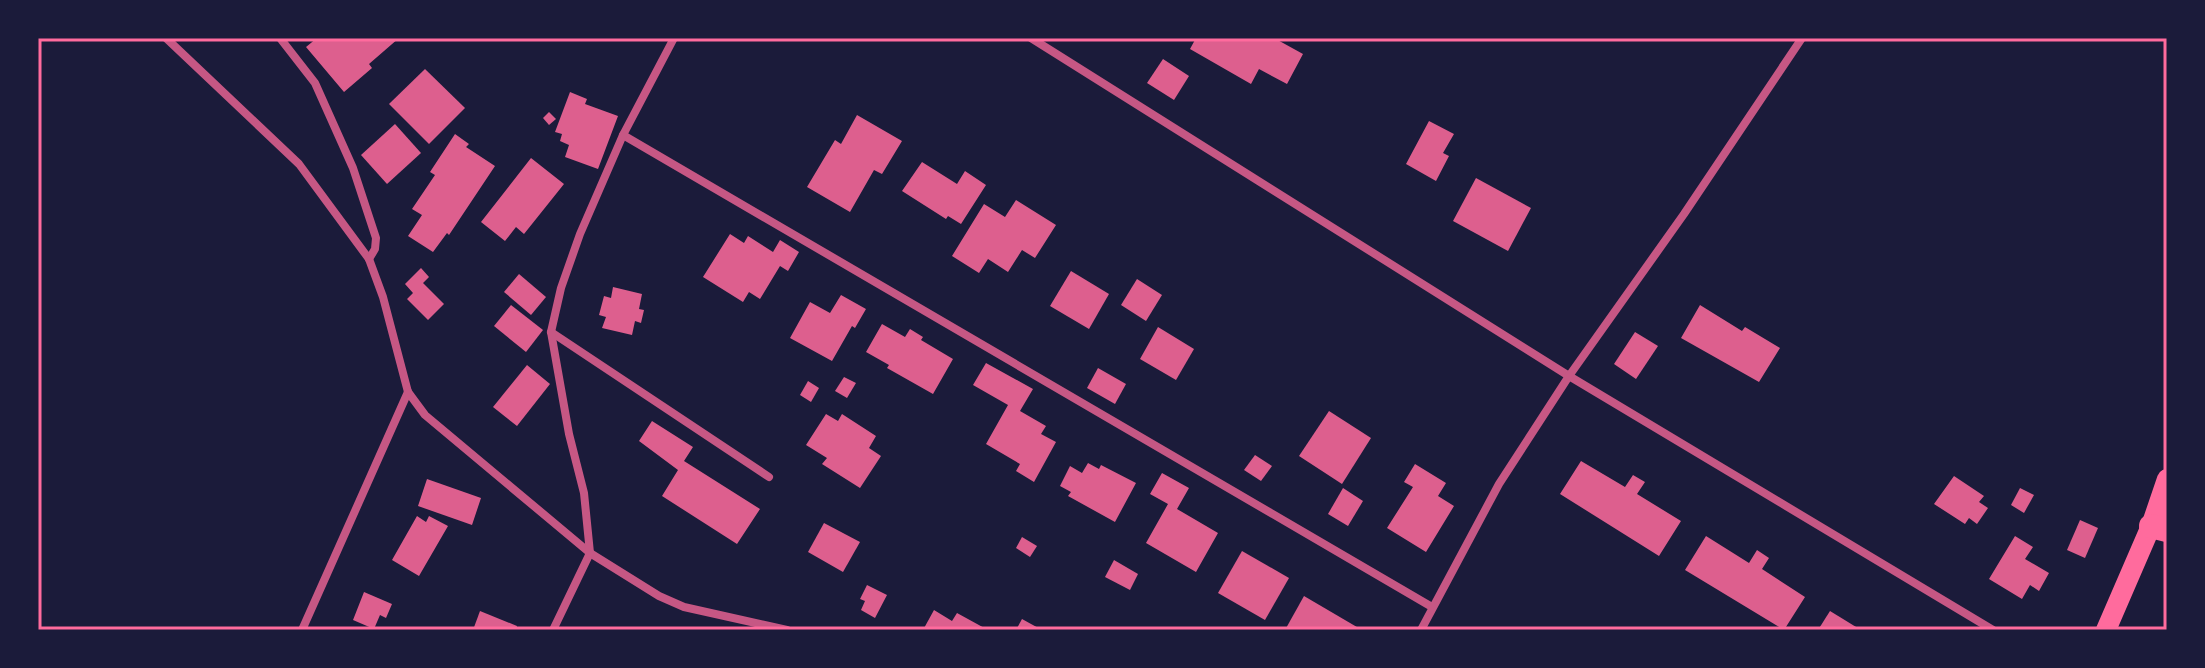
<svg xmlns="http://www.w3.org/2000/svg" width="2205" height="668" viewBox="0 0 2205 668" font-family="'Fira Sans',sans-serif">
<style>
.building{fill:#dd5f8e}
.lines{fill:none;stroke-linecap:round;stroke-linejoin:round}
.minor{stroke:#c65784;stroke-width:8}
.primary{stroke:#ff6b9d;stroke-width:20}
.motorway{stroke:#ff6b9d;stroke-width:24}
.neatline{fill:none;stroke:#ff6b9d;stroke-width:3}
</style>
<rect width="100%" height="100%" fill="#1b1b3a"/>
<g class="building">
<path d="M317 38H399L369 64 372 68 344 92 306 47Z"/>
<path d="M1196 38H1274L1303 54 1287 84 1259 69 1251 84 1190 49Z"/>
<path d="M1163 59 1189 76 1174 100 1147 83Z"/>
<path d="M425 69 465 108 429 144 389 104Z"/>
<path d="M570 92 587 99 585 104 618 116 598 169 565 157 569 145 560 141 562 134 555 132Z"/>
<path d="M549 112 556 119 549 125 543 118Z"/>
<path d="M857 115 902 141 882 174 874 170 850 212 807 187 835 140 841 144Z"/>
<path d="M1429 121 1454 134 1443 153 1449 156 1436 181 1406 164Z"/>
<path d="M395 124 421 153 387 184 361 155Z"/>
<path d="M455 134 469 144 466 147 495 166 449 235 447 233 433 252 408 236 422 215 412 209 435 175 430 172Z"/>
<path d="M531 158 564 184 524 234 516 227 505 241 481 222Z"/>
<path d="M922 162 957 184 965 171 986 185 961 224 948 216 946 219 902 191Z"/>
<path d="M1476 178 1531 208 1508 251 1453 221Z"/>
<path d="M1016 200 1056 225 1035 258 1022 250 1008 272 988 259 979 273 952 256 984 204 1005 217Z"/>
<path d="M730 234 744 243 748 236 773 252 780 240 799 252 788 271 780 266 760 299 749 292 743 302 703 277Z"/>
<path d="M421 268 429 277 423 283 444 304 428 320 407 299 413 293 405 284Z"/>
<path d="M1071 271 1109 294 1089 329 1050 306Z"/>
<path d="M519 274 546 297 531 315 504 292Z"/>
<path d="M1137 279 1162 295 1146 321 1121 305Z"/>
<path d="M613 287 642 294 639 309 644 310 641 323 635 321 632 335 602 328 606 317 599 315 604 296 611 298Z"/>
<path d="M841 295 866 309 855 328 852 326 832 361 790 338 810 302 830 313Z"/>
<path d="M511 305 543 330 526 352 494 326Z"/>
<path d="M1700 305 1742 331 1745 327 1780 348 1759 382 1681 338Z"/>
<path d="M882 324 905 337 910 329 923 337 921 340 953 359 933 394 887 368 889 365 866 352Z"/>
<path d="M1158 327 1194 349 1176 380 1140 359Z"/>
<path d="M1635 332 1658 346 1636 379 1614 364Z"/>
<path d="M986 363 1033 389 1020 411 1046 426 1041 434 1056 442 1034 482 1016 471 1020 464 986 444 1008 405 973 385Z"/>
<path d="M527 365 550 384 517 426 493 407Z"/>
<path d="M1098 368 1126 384 1115 404 1087 388Z"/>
<path d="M844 377 856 383 847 398 835 391Z"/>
<path d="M808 381 819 388 811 402 800 395Z"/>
<path d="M1329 411 1371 438 1342 484 1299 456Z"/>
<path d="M826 414 838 421 842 414 876 436 869 448 881 456 860 488 822 464 827 458 806 445Z"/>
<path d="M652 421 693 447 684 461 760 509 737 544 662 496 678 470 639 441Z"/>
<path d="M1255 455 1272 466 1261 481 1244 470Z"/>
<path d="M1581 461 1625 487 1633 475 1645 482 1637 494 1681 521 1659 556 1560 494Z"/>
<path d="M1088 463 1099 469 1101 465 1136 483 1115 522 1068 496 1071 492 1060 486 1070 466 1082 473Z"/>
<path d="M1415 464 1446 483 1438 496 1454 506 1426 552 1387 528 1413 487 1404 482Z"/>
<path d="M1162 473 1189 488 1177 509 1218 533 1196 572 1146 543 1168 504 1150 494Z"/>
<path d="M1954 476 1984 496 1979 502 1988 508 1977 524 1969 518 1965 524 1934 504Z"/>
<path d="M427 479 481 498 472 525 418 506Z"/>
<path d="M1343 488 1363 501 1348 526 1328 514Z"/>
<path d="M2020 488 2034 495 2024 513 2011 505Z"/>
<path d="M417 516 426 522 429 516 448 526 419 576 392 560Z"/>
<path d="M2080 520 2098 528 2085 558 2067 550Z"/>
<path d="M824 523 860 542 843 572 808 552Z"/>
<path d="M1706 536 1749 563 1757 550 1769 558 1762 569 1805 597 1784 630 1685 570Z"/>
<path d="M2015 536 2033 547 2025 559 2049 573 2039 591 2030 585 2022 599 1989 579Z"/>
<path d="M1022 537 1037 546 1030 557 1016 548Z"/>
<path d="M1242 551 1289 578 1265 620 1218 593Z"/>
<path d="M1114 560 1138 574 1130 590 1105 577Z"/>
<path d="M867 585 887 595 875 618 861 610 865 601 860 599Z"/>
<path d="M364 592 392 604 386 618 380 615 374 629 353 620Z"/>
<path d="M1304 596 1362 630H1285Z"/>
<path d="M934 610 952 621 957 613 988 630H923Z"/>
<path d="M480 611 517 626 516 630H473Z"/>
<path d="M1830 611 1861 630H1818Z"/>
<path d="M1022 619 1042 630H1016Z"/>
</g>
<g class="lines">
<g class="minor">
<path d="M166 38 299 164 369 259 383 297 408 392 425 415 590 553 659 596 684 607 787 630"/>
<path d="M280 38 315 83 353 168 376 238 375 249 369 259"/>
<path d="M1031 38 1569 376 1993 630"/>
<path d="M623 135 1432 607"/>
<path d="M551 332 769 477"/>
<path d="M302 630 408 392"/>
<path d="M553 630 590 553 584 493 569 434 551 332 561 288 580 234 623 135 674 38"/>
<path d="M1421 630 1499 484 1569 376 1684 214 1802 38"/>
</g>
<path class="primary" d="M2106 630 2151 526 2167 479"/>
<path class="motorway" d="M2151 526 2167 530"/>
</g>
<rect width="2205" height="668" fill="none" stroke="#1b1b3a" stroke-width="80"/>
<rect x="40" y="40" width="2125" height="588" class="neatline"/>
</svg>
